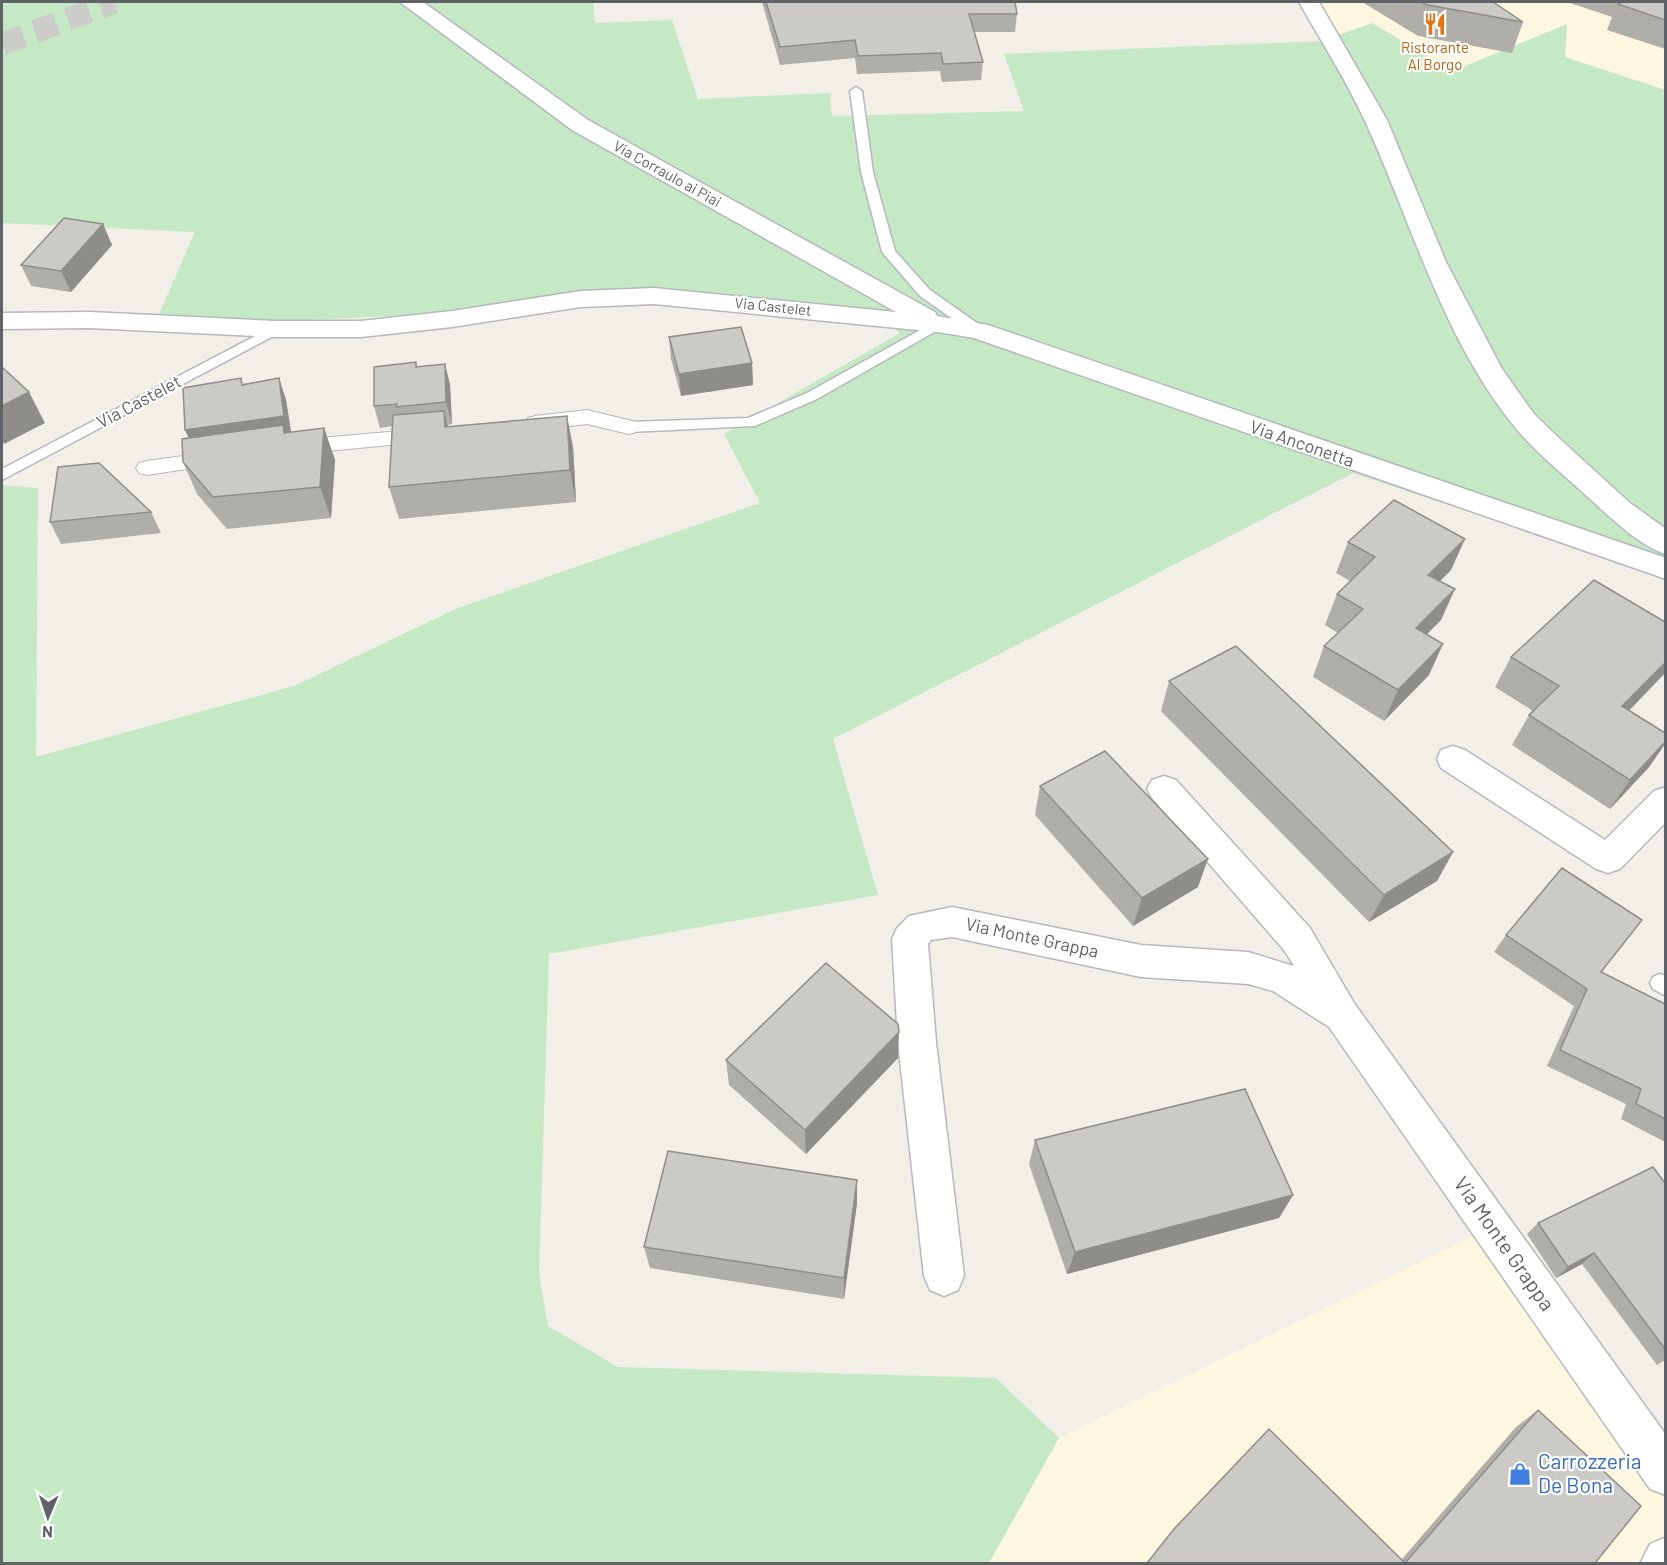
<svg xmlns="http://www.w3.org/2000/svg" width="1667" height="1565" viewBox="0 0 1667 1565" font-family="Barlow,sans-serif">
<style>
.commercial{fill:#fef7e0}
.green{fill:#c5e8c5}
.lines{fill:none;stroke-linecap:round;stroke-linejoin:round}
.secondary-tunnel{stroke:#ccccc8;stroke-width:23;stroke-dasharray:23 12;stroke-linecap:butt}
.service-casing{stroke:#b5b8bc;stroke-width:3}
.pedestrian-casing{stroke:#b5b8bc;stroke-width:2}
.minor-casing{stroke:#b5b8bc;stroke-width:3}
.tertiary-casing{stroke:#b5b8bc;stroke-width:3}
.service{fill:#fff;fill-rule:evenodd}
.pedestrian{fill:#fff;fill-rule:evenodd}
.minor{fill:#fff;fill-rule:evenodd}
.tertiary{fill:#fff;fill-rule:evenodd}
.wall{fill:#afaea9}
.shaded-wall{fill:#8f8d8a}
.building{fill:#cccac5;stroke:#8f8d8a;stroke-width:1.5}
.labels{text-anchor:middle;stroke-width:4.5;stroke-linejoin:round;paint-order:stroke}
.far-food-label{font-size:15px;fill:#c56008;stroke:#fff}
.far-street-label{font-size:15px;fill:#5f6368;stroke:#fff}
.street-label{font-size:18px;fill:#5f6368;stroke:#fff}
.near-street-label{font-size:21px;fill:#5f6368;stroke:#fff}
.near-shop-label{font-size:21px;fill:#366cbe;stroke:#fff;text-anchor:start}
</style>
<rect width="100%" height="100%" fill="#f1efe8"/>
<g class="commercial">
<path d="M1301 2H1665V90L1565 57 1567 24 1453 71 1372 23 1322 41Z"/>
<path d="M1480 1233 1665 1445V1563L989 1564 1059 1438Z"/>
</g>
<path class="green" d="M2 2H593L595 23 672 20 698 99 830 93 832 116 1024 111 1004 54 1322 41 1372 23 1453 71 1567 24 1565 57 1665 90V578L1353 473 833 739 878 895 549 954 539 1274 548 1326 618 1367 996 1378 1059 1438 989 1563H2V485L38 488 36 757 294 686 458 608 760 503 724 434 900 333 872 310 735 299 289 321 159 314 195 232 2 223Z"/>
<g class="lines">
<path class="secondary-tunnel" d="M2 44 114 2"/>
<g class="service-casing">
<g id="service">
<path d="M856 87 862 91 873 172 895 251 930 290 984 328 986 331 984 334H974L920 296 882 252 861 172 850 91Z"/>
<path d="M938 320 943 321 945 324 943 327 817 399 755 426 629 432 622 427 629 422 748 418 807 393Z"/>
<path d="M276 325 281 326 283 329 281 332 2 480V469Z"/>
<path d="M1660 974 1666 976V996L1653 989 1650 983 1653 977Z"/>
</g>
</g>
<g class="pedestrian-casing">
<g id="pedestrian">
<path d="M587 410 636 422 640 427 636 432 629 434 587 424 535 430 528 428 524 423 528 418 535 416Z"/>
<path d="M424 429 431 431 435 436 431 441 296 454 288 452 285 447 288 442 296 440Z"/>
<path d="M219 451 227 453 230 458 227 463 147 475 139 473 136 468 139 463 147 461Z"/>
</g>
</g>
<g class="minor-casing">
<g id="minor">
<path d="M400 2H423L588 120 935 312 937 316 988 325 1666 558V579L974 338 938 332 654 304 581 307 452 327 361 337H276L90 328 2 329V313L90 312 276 321H361L452 311 581 291 654 288 896 312 572 130Z"/>
<path d="M1299 2H1319L1387 120 1446 262 1502 369 1534 414 1562 441 1630 503 1666 529V554C1640 547 1609 516 1589 498 1564 475 1536 453 1514 426 1442 337 1412 223 1365 121 1346 80 1321 41 1299 2Z"/>
<path d="M1453 746 1465 750 1605 840 1654 791 1666 787V822L1620 869 1608 873 1596 869 1441 768 1437 759 1441 750Z"/>
<path d="M1164 776 1176 780 1310 928 1354 1003 1666 1435V1495L1650 1489 1329 1027 1273 991 1248 984 1141 977 952 937 931 940 928 944 936 1042 964 1276 958 1290 944 1296 930 1290 924 1276 898 1042 892 939 897 928 909 916 952 907 1141 945 1248 952 1294 966 1284 950 1152 798 1147 789 1152 780Z"/>
</g>
</g>
<g class="tertiary-casing">
<path id="tertiary" d="M1666 1537V1564H1640L1650 1544Z"/>
</g>
<use href="#service" class="service"/>
<use href="#pedestrian" class="pedestrian"/>
<use href="#minor" class="minor"/>
<use href="#tertiary" class="tertiary"/>
</g>
<g class="wall">
<path d="M762 2H1015L1017 14 1015 32H974L983 62 981 80 942 82 940 71 857 74 855 58 780 65Z"/>
<path d="M1362 2H1493L1523 22 1512 53 1418 36Z"/>
<path d="M1571 2H1665V49L1607 30 1612 17 1570 3Z"/>
<path d="M103 224 112 245 71 292 31 286 21 265Z"/>
<path d="M669 337 752 363 753 385 681 396 671 359Z"/>
<path d="M416 362 417 367 445 364 450 385 452 424 448 425V427L573 447 576 502 399 519 389 487 392 426 380 428 374 406Z"/>
<path d="M279 378 286 400 291 432 324 428 335 460 331 518 227 529 197 494 183 462 189 438 243 384Z"/>
<path d="M151 512 161 533 61 544 50 522Z"/>
<path d="M1348 542 1451 570 1440 581 1441 620 1426 635 1429 675 1384 721 1313 677 1324 646 1338 633 1325 625 1337 594 1350 581 1336 573Z"/>
<path d="M1511 657 1665 673 1629 711 1650 766 1610 809 1512 745 1529 715 1533 711 1495 687Z"/>
<path d="M1169 681 1453 852 1437 881 1369 922 1161 711Z"/>
<path d="M1040 786 1198 887 1133 926 1035 815Z"/>
<path d="M1506 935 1601 972 1665 1004V1142L1621 1119 1626 1104 1547 1066 1574 1006 1494 952Z"/>
<path d="M898 1058 806 1154 729 1085 726 1060Z"/>
<path d="M1035 1140 1293 1195 1279 1218 1067 1274 1029 1164Z"/>
<path d="M857 1180V1203L844 1299 650 1268 644 1247Z"/>
<path d="M1665 1183V1360L1657 1365 1582 1264 1556 1278 1527 1234 1538 1223Z"/>
<path d="M1538 1410 1595 1563H1146L1401 1560 1516 1427Z"/>
</g>
<g class="shaded-wall">
<path d="M103 224 112 245 71 292 61 271Z"/>
<path d="M752 363 753 385 681 396 679 374Z"/>
<path d="M445 364 450 385 452 424 446 402Z"/>
<path d="M279 378 286 400 292 438 195 452 185 430Z"/>
<path d="M29 392 45 423 4 444 2 439V406Z"/>
<path d="M444 411 452 443 445 427Z"/>
<path d="M567 416 573 447 576 502 570 470Z"/>
<path d="M324 428 335 460 331 518 320 487Z"/>
<path d="M1465 539 1451 570 1415 606 1428 575Z"/>
<path d="M1455 589 1441 620 1402 659 1416 628Z"/>
<path d="M1443 644 1429 675 1384 721 1398 690Z"/>
<path d="M1665 663V673L1603 737 1622 706Z"/>
<path d="M1665 742V744L1650 766 1610 809 1630 780Z"/>
<path d="M1453 852 1437 881 1369 922 1384 895Z"/>
<path d="M1208 859 1198 887 1133 926 1142 898Z"/>
<path d="M899 1032 898 1058 806 1154 805 1130Z"/>
<path d="M857 1180V1203L844 1299V1278Z"/>
<path d="M1293 1195 1279 1218 1067 1274 1075 1252Z"/>
<path d="M1594 1253 1582 1264 1556 1278 1568 1267Z"/>
</g>
<g class="building">
<path d="M766 2H1015L1017 14H969L983 62 943 64 941 53 858 56 855 40 780 47Z"/>
<path d="M1421 2H1493L1523 22 1428 5Z"/>
<path d="M1621 2H1665V20L1618 4Z"/>
<path d="M64 218 103 224 61 271 21 265Z"/>
<path d="M741 327 752 363 679 374 669 337Z"/>
<path d="M416 362V367L445 364 446 402 396 407 397 404 374 406V367Z"/>
<path d="M2 367 29 392 2 406Z"/>
<path d="M241 378 242 385 279 378 284 416 185 430 183 388Z"/>
<path d="M444 411 445 427 567 416 570 470 389 487 393 415Z"/>
<path d="M283 425 284 433 324 428 320 487 213 497 183 462 182 439Z"/>
<path d="M99 463 151 512 50 522 58 467Z"/>
<path d="M1394 500 1465 539 1428 575 1455 589 1416 628 1443 644 1398 690 1324 646 1363 609 1337 594 1375 557 1348 542Z"/>
<path d="M1594 580 1665 622V663L1622 706 1665 733V742L1630 780 1529 715 1559 686 1511 657Z"/>
<path d="M1236 646 1453 852 1384 895 1169 681Z"/>
<path d="M1105 751 1208 859 1142 898 1040 786Z"/>
<path d="M1562 868 1642 920 1601 972 1665 1004V1119L1636 1104 1641 1089 1560 1050 1587 989 1506 935Z"/>
<path d="M826 963 898 1024 899 1032 805 1130 726 1060Z"/>
<path d="M1245 1089 1293 1195 1075 1252 1035 1140Z"/>
<path d="M668 1151 857 1180 844 1278 644 1247Z"/>
<path d="M1653 1167 1665 1183V1349L1594 1253 1568 1267 1538 1223Z"/>
<path d="M1538 1410 1641 1506 1595 1563H1405Z"/>
<path d="M1269 1429 1405 1563H1147L1174 1529Z"/>
</g>
<defs>
<g id="restaurant-bare" transform="scale(1.8)"><path d="M-5-6h1v4h1v-4h1v4h1v-4h1v5L-1.5 .5V6h-2V.5L-5-1ZM5-6V6H3V1.5H1.5Q1.5-4 5-6Z" fill="#e8710a" stroke="#fff" stroke-width="2.5" paint-order="stroke"/></g>
<g id="shop-bare" transform="scale(1.8)"><path d="M-5-2.5h2.3a2.7 3.5 0 0 1 5.4 0H5L5.5 6h-11ZM-1.5-2.5h3a1.5 2.3 0 0 0-3 0Z" fill="#3f7fe0" stroke="#fff" stroke-width="2.5" paint-order="stroke"/></g>
</defs>
<g fill-rule="evenodd">
<use href="#restaurant-bare" x="1435" y="24"/>
<use href="#shop-bare" x="1520" y="1474"/>
</g>
<g class="labels">
<g class="far-food-label">
<text x="1435" y="53">Ristorante<tspan x="1435" dy="17">Al Borgo</tspan></text>
</g>
<g class="far-street-label">
<text transform="translate(667 174) rotate(29)" y="5">Via Corraulo ai Piai</text>
<text transform="translate(773 307) rotate(6)" y="5">Via Castelet</text>
</g>
<g class="street-label">
<text transform="translate(139 402) rotate(-28)" y="6">Via Castelet</text>
<text transform="translate(1302 444) rotate(19)" y="6">Via Anconetta</text>
<text transform="translate(1032 938) rotate(12)" y="6">Via Monte Grappa</text>
</g>
<g class="near-street-label">
<text transform="translate(1504 1244) rotate(55)" y="7">Via Monte Grappa</text>
</g>
<g class="near-shop-label">
<text x="1538" y="1469">Carrozzeria<tspan x="1538" dy="24">De Bona</tspan></text>
</g>
</g>
<rect width="1667" height="1565" fill="none" stroke="#5f6368" stroke-width="6"/>
<g transform="translate(48 1517) rotate(182)" stroke="#ffffff" stroke-width="4.5" paint-order="stroke">
<path d="M0-4.5L10 22L0 15L-10 22Z" fill="#5f6368"/>
<text y="-9" font-size="16" font-weight="bold" text-anchor="middle" fill="#5f6368">N</text>
</g>
</svg>
